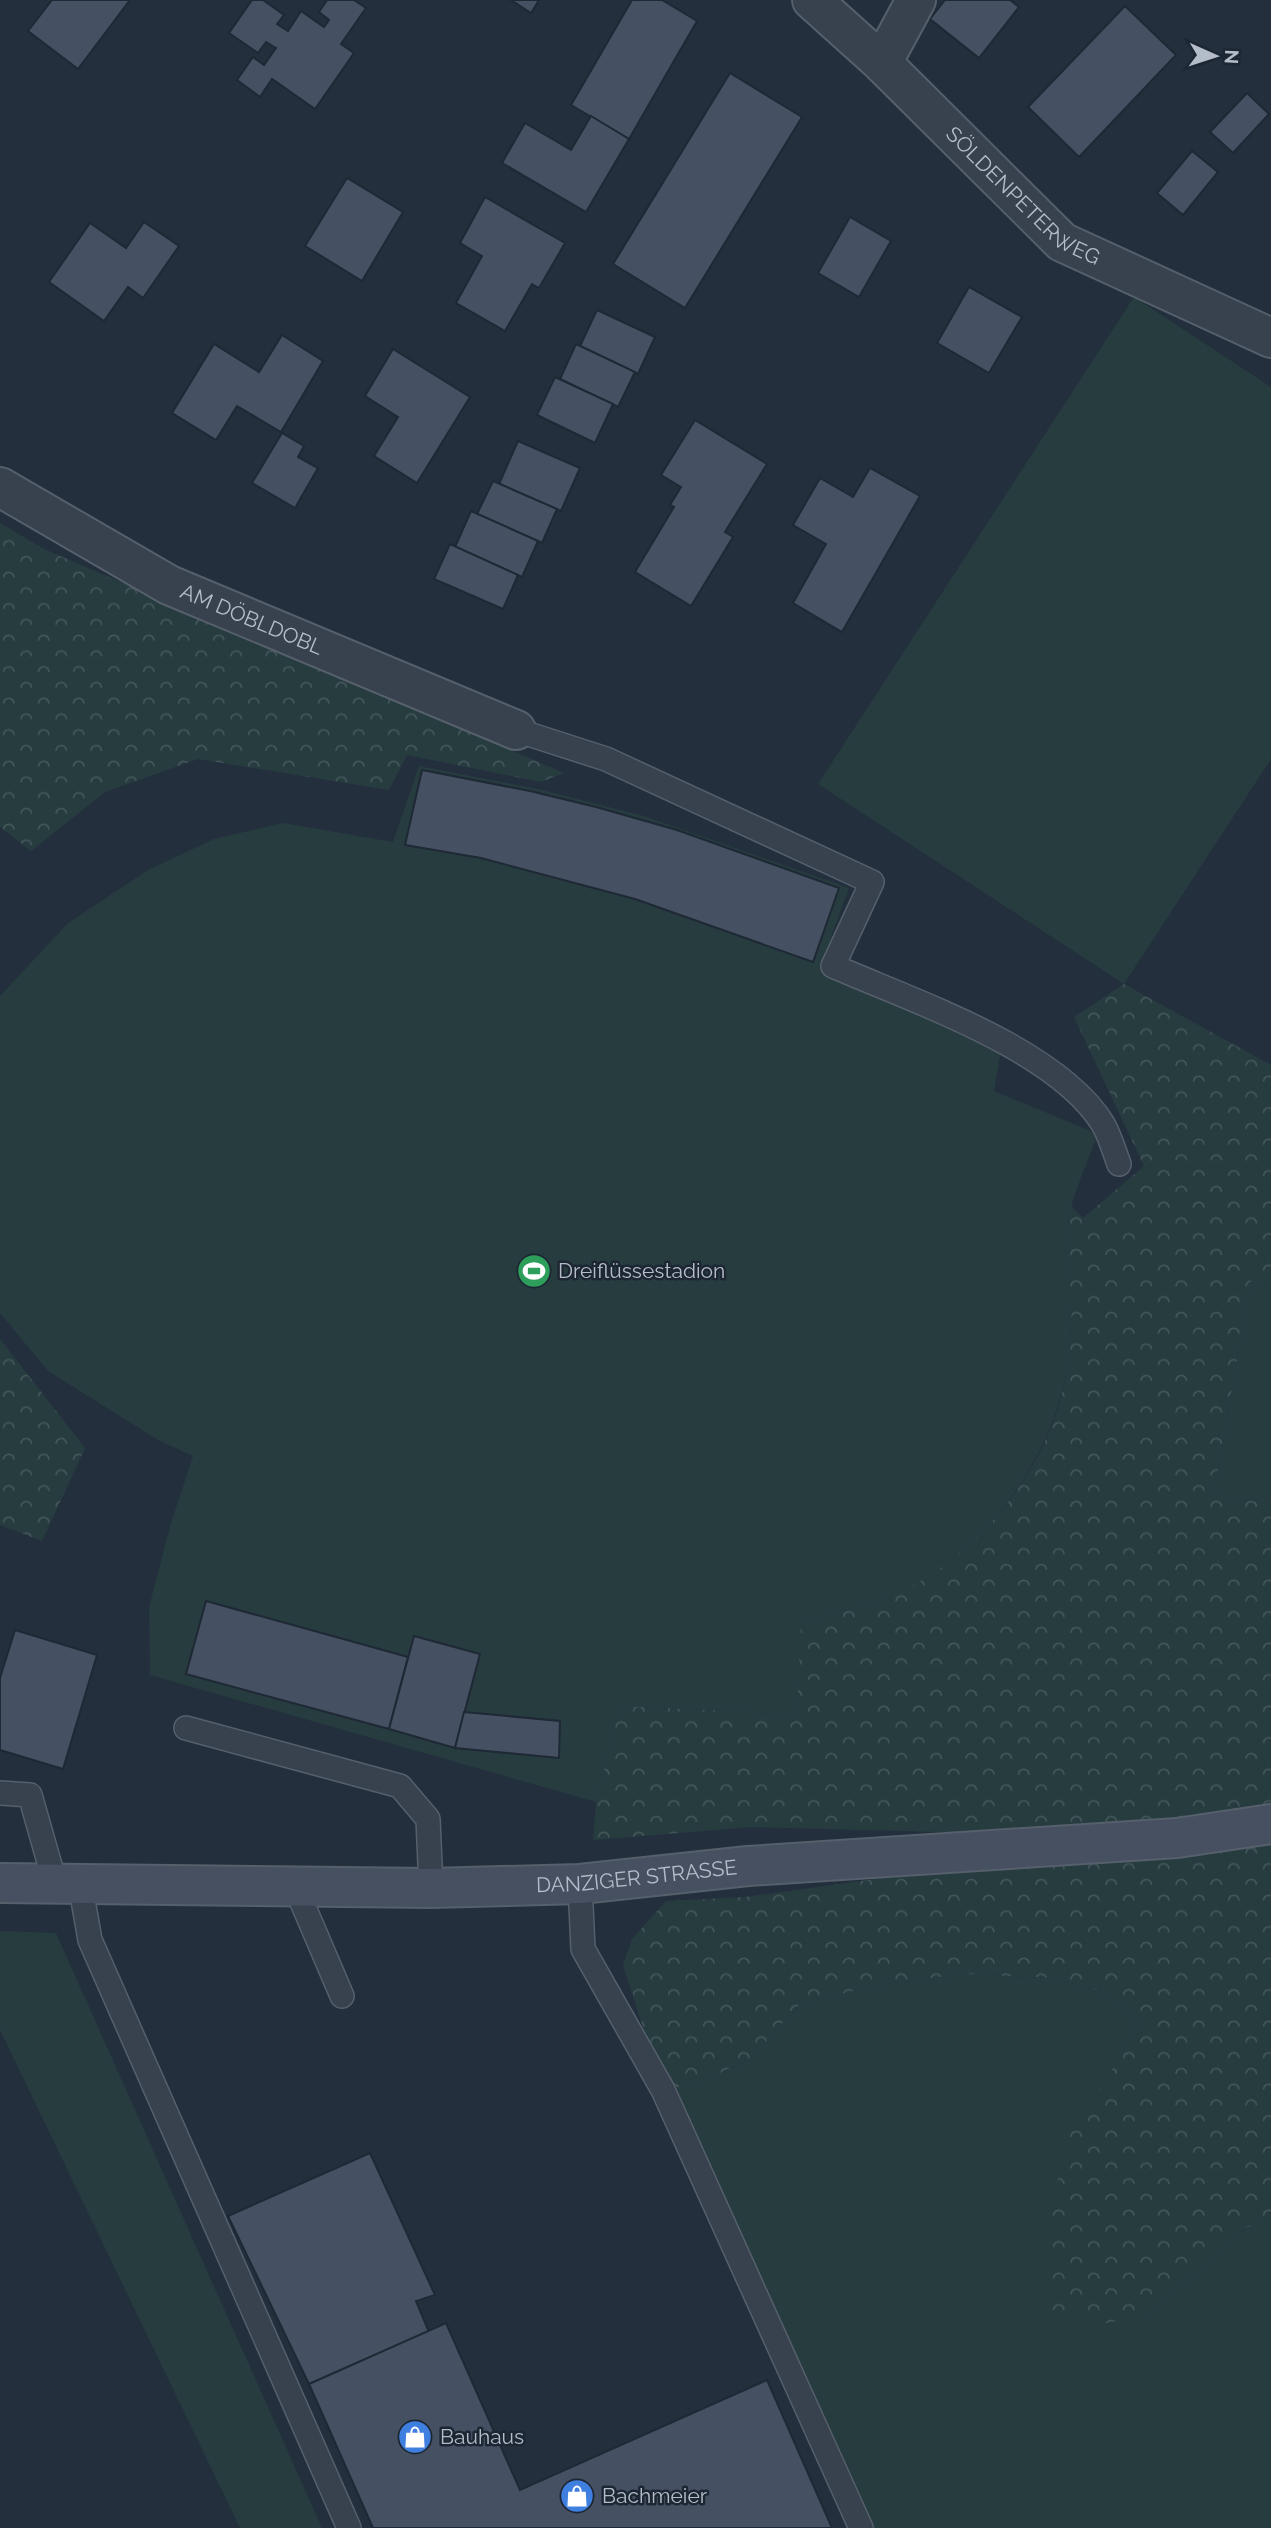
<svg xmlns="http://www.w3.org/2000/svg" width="1271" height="2528" viewBox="0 0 1271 2528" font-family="Raleway,sans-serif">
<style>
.grass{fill:#263c3f}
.forest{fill:url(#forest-crowns)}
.building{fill:#455162;stroke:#1f2835;stroke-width:2}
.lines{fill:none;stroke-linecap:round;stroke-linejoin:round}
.lane-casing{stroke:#565f6c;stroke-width:26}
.street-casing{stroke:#565f6c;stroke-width:42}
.secondary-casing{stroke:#565f6c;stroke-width:42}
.lane{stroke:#38414e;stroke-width:23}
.street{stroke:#38414e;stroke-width:38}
.secondary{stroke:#465061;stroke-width:38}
.labels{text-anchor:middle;stroke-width:5;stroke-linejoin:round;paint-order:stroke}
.street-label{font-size:21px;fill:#b4bcc9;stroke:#1d2633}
.poi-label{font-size:21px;fill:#b4bcc9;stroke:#1d2633;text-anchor:start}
</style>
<defs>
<pattern id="forest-crowns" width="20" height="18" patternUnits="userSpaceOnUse" patternTransform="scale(1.75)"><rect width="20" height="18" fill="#263c3f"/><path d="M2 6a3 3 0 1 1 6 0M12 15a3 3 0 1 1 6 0" fill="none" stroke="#435659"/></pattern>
</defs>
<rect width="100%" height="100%" fill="#242f3e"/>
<g class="grass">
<path d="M1134 297 1271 387V759L1124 984 818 784Z"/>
<path d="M419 766 538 789 644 816 849 888 821 965 1002 1044 994 1091 1098 1134C1085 1169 1068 1203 1065 1241 1064 1260 1071 1280 1072 1299 1072 1319 1070 1342 1068 1362 1056 1452 989 1547 908 1589 874 1606 838 1613 802 1621L797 1714 620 1706 596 1802 150 1675 149 1607 171 1523 193 1456 158 1440 48 1371 0 1313V996L68 923 148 870 214 839 283 823 393 842Z"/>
<path d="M1251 1280 1271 1283V1504L1214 1494Z"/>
<path d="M0 1931 56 1933 322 2528H240L0 2030Z"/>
<path d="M964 1974 1053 1978 1100 1991 1140 2021 1122 2054 1148 2316 1246 2228 1271 2216V2528H861L663 2090 697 2084 750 2059 799 2005 876 1985Z"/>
</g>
<g class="forest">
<path d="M0 523 44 549 564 773 541 782 407 755 389 790 198 759 105 792 31 851 0 827Z"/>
<path d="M1124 984 1271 1065V1283L1251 1280 1214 1494 1271 1504V2216L1246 2228 1148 2316 1094 2325 1047 2309 1048 2219 1068 2137 1122 2054 1140 2021 1100 1991 1053 1978 964 1974 876 1985 799 2005 750 2059 697 2084 663 2090 623 1965 632 1939 666 1901 745 1897 1171 1838 752 1827 593 1840 596 1802 620 1706 797 1714 801 1621C838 1613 874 1606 908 1588 989 1546 1059 1452 1068 1360 1070 1340 1073 1317 1071 1296 1070 1279 1065 1261 1065 1243 1065 1231 1069 1218 1071 1206L1083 1218 1144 1166 1074 1017Z"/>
<path d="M0 1339 85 1448 42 1541 0 1525Z"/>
</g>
<g class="building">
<path d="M52 0H130L78 69 28 31Z"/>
<path d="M252 0H263L284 15 277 24 288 31 301 11 324 27 329 20 319 12 327 0H354L366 8 341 44 354 53 315 109 272 79 260 97 237 80 253 57 264 65 276 48 266 42 258 53 229 33Z"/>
<path d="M511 0H539L531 13Z"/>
<path d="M632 0H662L697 21 629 139 571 105Z"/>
<path d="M945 0H1010L1019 7 979 58 930 19Z"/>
<path d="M1125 6 1176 55 1079 157 1028 107Z"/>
<path d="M730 73 802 117 685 308 613 264Z"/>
<path d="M1247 93 1269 114 1233 153 1210 132Z"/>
<path d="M591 116 629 139 586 212 502 163 525 123 571 150Z"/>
<path d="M1192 151 1218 172 1183 215 1157 193Z"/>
<path d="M347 178 403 212 362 281 305 246Z"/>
<path d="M485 197 565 243 539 288 532 284 505 331 456 303 482 256 460 243Z"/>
<path d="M850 217 891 241 859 297 818 273Z"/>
<path d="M144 222 179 246 143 298 128 287 104 321 49 282 90 223 126 248Z"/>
<path d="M969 287 1022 317 989 373 937 343Z"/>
<path d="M597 310 655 337 638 374 580 346Z"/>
<path d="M282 335 323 361 281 432 237 406 216 440 172 413 214 344 259 372Z"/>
<path d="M576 344 635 372 618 407 560 379Z"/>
<path d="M393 349 470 397 417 483 374 456 398 417 365 396Z"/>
<path d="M555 377 613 404 595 443 537 415Z"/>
<path d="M695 420 767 464 725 532 733 537 691 606 635 572 674 507 670 505 681 487 661 475Z"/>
<path d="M282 433 304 446 298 457 318 468 295 508 252 483Z"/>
<path d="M518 441 580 468 561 511 499 484Z"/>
<path d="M870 468 920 496 842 632 793 603 826 544 793 525 820 478 853 497Z"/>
<path d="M493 481 557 509 542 543 477 514Z"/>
<path d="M471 511 538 541 522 577 455 547Z"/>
<path d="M450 544 518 575 503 609 434 579Z"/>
<path d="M422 770 530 791 596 807 677 830 839 888 813 962 635 899 481 858 405 845Z"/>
<path d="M206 1601 408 1657 389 1729 186 1674Z"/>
<path d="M15 1630 97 1655 63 1769 0 1750V1678Z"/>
<path d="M414 1636 480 1654 455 1748 389 1729Z"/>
<path d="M464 1712 560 1721 559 1758 455 1748Z"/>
<path d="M370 2153 435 2295 416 2301 429 2332 309 2384 228 2216Z"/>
<path d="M446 2323 520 2490 767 2380 832 2528H373L309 2384Z"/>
</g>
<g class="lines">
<g class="lane-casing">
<g id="lane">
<path d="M516 730 606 759 872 882 833 966C913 1001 1057 1049 1103 1124 1110 1136 1114 1151 1119 1164"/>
<path d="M186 1728 400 1786 428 1819 431 1888"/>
<path d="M0 1793 30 1795 55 1883"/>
<path d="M80 1883 90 1940 349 2528"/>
<path d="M580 1884 583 1949 663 2090 861 2528"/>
<path d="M295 1886 342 1996"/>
</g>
</g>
<g class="street-casing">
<g id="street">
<path id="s1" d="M812 0 882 63 1062 242 1271 338"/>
<path d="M882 63 916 0"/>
<path id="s2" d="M0 487 169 585 516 730"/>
</g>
</g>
<g class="secondary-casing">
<g id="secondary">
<path id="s3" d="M0 1883 431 1888 580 1884 748 1866 1177 1838 1271 1824"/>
</g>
</g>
<use href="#lane" class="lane"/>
<use href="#street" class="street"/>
<use href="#secondary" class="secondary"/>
</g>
<defs>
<g id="stadium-disc" transform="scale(1.75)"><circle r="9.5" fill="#2e9e5b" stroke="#1d2633"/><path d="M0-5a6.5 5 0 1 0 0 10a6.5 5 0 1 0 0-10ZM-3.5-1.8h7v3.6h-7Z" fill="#fff"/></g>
<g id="shop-disc" transform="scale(1.75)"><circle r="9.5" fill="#3f7fe0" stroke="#1d2633"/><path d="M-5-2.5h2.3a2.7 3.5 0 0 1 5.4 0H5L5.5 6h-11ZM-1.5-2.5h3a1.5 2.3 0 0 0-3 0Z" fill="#fff"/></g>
</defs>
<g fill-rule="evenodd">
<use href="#stadium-disc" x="534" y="1271"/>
<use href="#shop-disc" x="415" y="2437"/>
<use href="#shop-disc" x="577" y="2496"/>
</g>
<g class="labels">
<g class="street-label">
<text dy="7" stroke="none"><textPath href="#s1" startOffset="289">SÖLDENPETERWEG</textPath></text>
<text dy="7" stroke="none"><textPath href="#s2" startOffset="285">AM DÖBLDOBL</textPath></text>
<text dy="7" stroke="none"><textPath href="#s3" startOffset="637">DANZIGER STRASSE</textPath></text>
</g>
<g class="poi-label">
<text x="558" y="1278">Dreiflüssestadion</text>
<text x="440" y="2444">Bauhaus</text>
<text x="602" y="2503">Bachmeier</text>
</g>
</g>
<g transform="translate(1215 56) rotate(93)" stroke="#1d2633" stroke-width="5" paint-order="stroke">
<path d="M0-5L12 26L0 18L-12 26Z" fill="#b4bcc9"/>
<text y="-10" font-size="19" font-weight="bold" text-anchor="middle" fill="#b4bcc9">N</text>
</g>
</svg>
